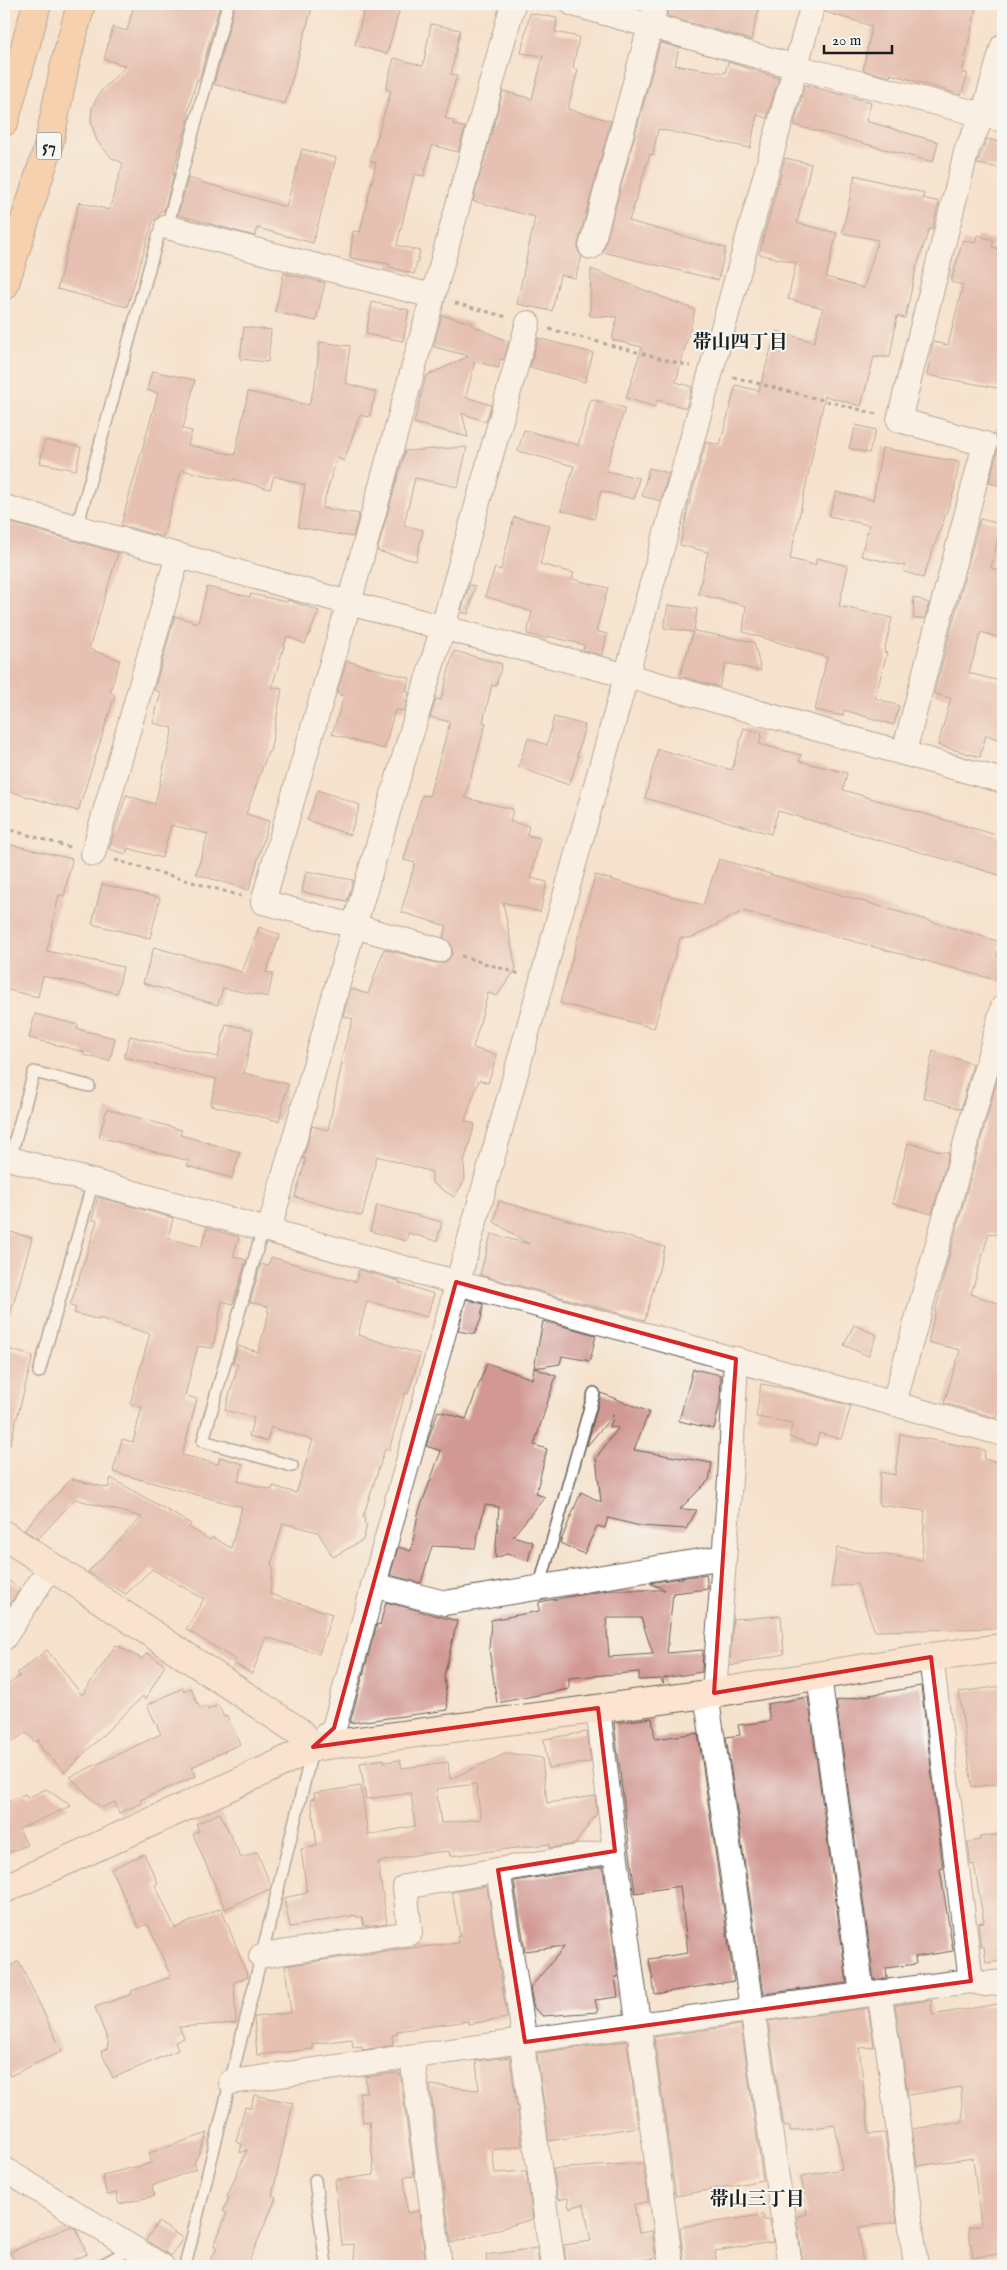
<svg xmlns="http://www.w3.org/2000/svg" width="1007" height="2270" viewBox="0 0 1007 2270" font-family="'IM FELL English','Noto Serif JP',serif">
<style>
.building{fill:#d29893;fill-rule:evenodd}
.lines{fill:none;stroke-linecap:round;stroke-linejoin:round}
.lane-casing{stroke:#68615a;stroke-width:14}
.street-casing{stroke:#68615a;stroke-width:26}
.secondary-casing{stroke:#68615a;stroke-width:30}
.highway-casing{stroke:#68615a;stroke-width:30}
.path{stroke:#68615a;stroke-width:3;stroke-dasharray:4 4;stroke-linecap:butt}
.lane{stroke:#fff;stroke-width:11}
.street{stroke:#fff;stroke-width:24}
.secondary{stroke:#fde4d0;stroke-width:28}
.highway{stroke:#f9bc8a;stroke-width:28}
.marked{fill:none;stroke:#d62828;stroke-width:4;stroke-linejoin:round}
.labels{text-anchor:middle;stroke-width:4;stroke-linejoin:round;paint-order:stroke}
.shield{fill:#f6f6f2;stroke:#5d5d5c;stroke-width:1}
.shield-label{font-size:16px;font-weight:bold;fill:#1c1c1c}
.neighbourhood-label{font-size:19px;font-weight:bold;fill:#1c1c1c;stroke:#f6f6f2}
</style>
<rect width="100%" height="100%" fill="#f6f6f2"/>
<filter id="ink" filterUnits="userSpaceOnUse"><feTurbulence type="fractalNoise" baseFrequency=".02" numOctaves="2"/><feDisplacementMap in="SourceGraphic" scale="10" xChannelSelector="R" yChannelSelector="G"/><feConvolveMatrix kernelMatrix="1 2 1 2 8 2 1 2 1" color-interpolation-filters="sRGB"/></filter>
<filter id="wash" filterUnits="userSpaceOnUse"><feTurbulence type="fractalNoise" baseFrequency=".0096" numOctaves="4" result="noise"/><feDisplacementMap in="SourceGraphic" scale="20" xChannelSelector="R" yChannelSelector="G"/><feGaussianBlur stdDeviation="1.12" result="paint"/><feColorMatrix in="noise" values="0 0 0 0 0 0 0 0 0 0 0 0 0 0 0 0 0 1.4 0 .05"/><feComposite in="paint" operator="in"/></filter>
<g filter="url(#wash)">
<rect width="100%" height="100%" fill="#f5e2cc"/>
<g id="blocks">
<g class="building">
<path d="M134 4H220L199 80 197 79 188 112 189 118 172 174H174L164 211 161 210 159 216 153 221 127 307 57 289 79 202 109 210 123 163 112 158 97 141 91 122 92 107 101 91 126 66 104 59 113 27 127 31Z"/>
<path d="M235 4H313L285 104 214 84Z"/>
<path d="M366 4H401L387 54 355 45Z"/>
<path d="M669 4H760L751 40 667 16Z"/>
<path d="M826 4H977L962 72 968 74 961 95 891 74 890 77 863 70 872 26 825 12Z"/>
<path d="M530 13 557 18 555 32 579 37 573 68 578 70 568 109 611 121 578 243V251L582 257 575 278 560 275 552 311 517 304 535 217 473 201 503 91 532 99 543 56 521 53Z"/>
<path d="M431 24 460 30 451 74 457 75 445 118 454 121 453 124 465 128 458 152 432 145 424 176 414 174 397 245 420 251 414 274 389 267 390 264 350 258 353 231 360 232 376 163 370 161 391 91 386 89 394 58 423 66Z"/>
<path d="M660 43 679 48 675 65 725 73 728 62 779 78 767 118 757 115 750 148 658 129 653 155 650 154 629 221 726 248 718 280 603 252Z"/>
<path d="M805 85 871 102 866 121 938 142 933 162 794 125Z"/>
<path d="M987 139 1003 143 999 168 977 164Z"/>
<path d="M302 149 336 158 313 243 257 228 255 236 178 215 188 178 286 207Z"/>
<path d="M785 158 811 164 797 223 837 233 826 277 864 288 878 240 842 233 855 175 924 193 923 198 939 202 932 230 929 229 916 269 905 318 897 316 890 357H874L861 406 825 396 790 559 815 565 817 558 848 566 839 606 892 618 884 652 887 653 875 698 899 706 894 725 844 710 843 716 815 710 827 657 743 632 746 606 698 594 708 552 680 545 688 508 706 442 720 445 736 385 759 391 776 331 814 342 823 308 788 299 796 263 759 254Z"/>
<path d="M977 235 994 240 992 247 1003 250V389L927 375 933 342 948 345 963 285 951 282 963 240 975 243Z"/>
<path d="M591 269 695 310 676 382 692 387 686 408 657 400 655 407 626 398 642 347 612 340 617 317 590 316Z"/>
<path d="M284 273 325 283 316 321 275 312Z"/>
<path d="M372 302 409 310 403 341 366 334Z"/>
<path d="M442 315 472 323 471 325 509 342 503 360 500 359 499 368 475 361 466 397 491 405 486 422 462 413 468 437 414 423 426 376 469 356 434 347Z"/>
<path d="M244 327 271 330 268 362 240 359Z"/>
<path d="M538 338 593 353 585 382 530 367Z"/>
<path d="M320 342 350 346 345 383 376 392 369 417 360 415 344 461 337 458 322 508 359 514 353 537 298 527 305 485 274 476 270 489 233 479V481L181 470 163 537 121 525 158 393 147 390 152 371 195 380 183 429 192 431 188 445 235 455 248 392 309 405 315 383Z"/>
<path d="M591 399 625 408 606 471 639 478 634 499 601 491 594 519 561 510 574 466 518 451 524 430 578 445Z"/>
<path d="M856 425 876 430 869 453 849 448Z"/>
<path d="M995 430 1003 431V486L989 483 998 447Z"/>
<path d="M45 440 81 447 76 470 40 463Z"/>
<path d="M467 447 458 487 415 478 404 525 423 530 416 561 377 551 405 451Z"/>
<path d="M882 448 959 462 954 491 923 578 903 571 905 566 861 556 869 525 829 516 836 492 873 500Z"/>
<path d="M649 468 669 473 661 501 642 496Z"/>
<path d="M514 517 550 525 540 564 574 573 572 579 608 588 596 631 607 634 602 655 583 650 584 645 548 636 547 639 527 634 532 612 485 596 495 568 501 570Z"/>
<path d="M980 519 1001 524 991 568 1003 572V639L981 632 969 673 1003 682V741L986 735 980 757 938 745 951 698 934 694Z"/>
<path d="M4 521 118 553 89 649 120 660 110 692 115 695 78 811 4 790Z"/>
<path d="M469 585 475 586 468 614 461 612Z"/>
<path d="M207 587 250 597 251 594 287 602 288 600 319 611 305 644 287 636 272 687 282 689 270 752H268L246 814 269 821 249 890 196 874 208 834 171 825 162 858 128 848 126 854 109 849 126 795 155 804 173 728 153 723 161 692 154 690 175 616 198 623Z"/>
<path d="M913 597 929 603 925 618 914 619Z"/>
<path d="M668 605 697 609 694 631 754 642 761 671 726 663 719 687 680 676 693 632 664 628Z"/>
<path d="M454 651 502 664 496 686 492 685 483 722 486 723 465 798 513 809 510 822 529 826 527 835 540 838 531 878 547 882 540 912 503 902 516 969 497 996 488 993 473 1048 497 1055 488 1083 479 1080 465 1121 475 1124 464 1162 465 1180 454 1197 432 1183V1172L377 1156 362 1216 295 1197 306 1159H303L312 1126 328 1130 342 1063 340 1062 353 1019 343 1016 351 989 368 994 384 949 436 963H442L448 960 452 954V946L443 937 447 926 401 912 415 863 404 860 422 795 429 796 450 722 430 717 436 699 441 700Z"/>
<path d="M347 661 410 678 406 691 409 692 404 711 395 710 384 749 332 734 344 696 337 694Z"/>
<path d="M554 717 585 725 577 756H579L569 785 518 767 528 738 547 745Z"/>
<path d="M744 728 762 733 759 744 801 755 799 761 847 773 843 790 1003 837V876L778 811 771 834 645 798 658 749 732 770Z"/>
<path d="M318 790 360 805 350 835 307 820Z"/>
<path d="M8 844 72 859 64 896 59 895 47 951 123 967 117 993 43 976 38 997 4 989V862Z"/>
<path d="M719 859 1001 942 996 956H1003V982L743 911 691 938H680L654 1028 560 1003 595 875 703 905Z"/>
<path d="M306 871 353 880 347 901 302 892Z"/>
<path d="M102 884 160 898 150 938 92 924Z"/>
<path d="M259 927 280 935 266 972 273 973 268 997 223 988 218 1005 143 983 154 947 242 972Z"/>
<path d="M35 1014 78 1025 77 1029 115 1038 110 1061 83 1055 84 1052 29 1038Z"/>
<path d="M226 1024 253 1030 244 1073 288 1084 279 1121 210 1105 217 1079 124 1057 130 1036 218 1057Z"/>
<path d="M933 1051 973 1064 961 1109 923 1097Z"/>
<path d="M999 1073 1003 1074V1236L989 1233 971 1294 1003 1305V1398L997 1418 944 1403 960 1350 928 1342 944 1275Z"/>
<path d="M107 1109 182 1130 180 1135 240 1152 232 1178 187 1166 189 1161 99 1137Z"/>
<path d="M908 1143 949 1153 932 1214 892 1203Z"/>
<path d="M98 1197 173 1218 168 1238 201 1247 207 1228 239 1237 233 1256 246 1260 233 1304 222 1301 213 1348 198 1346 185 1395 197 1399 182 1455 218 1464 220 1457 243 1464 238 1481 272 1490 273 1486 296 1493 313 1440 271 1427 267 1441 249 1436 254 1418 225 1410 238 1365 233 1363 238 1346 258 1352 269 1312 267 1311 269 1307 250 1302 261 1264 268 1266 271 1257 356 1282 359 1270 399 1281V1283L434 1294 427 1317 367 1301 358 1335 420 1354 408 1394 405 1393 389 1450 385 1449 363 1517 365 1518 364 1524 367 1525 363 1540 333 1557 318 1532 283 1523 271 1565 273 1566 270 1594 332 1614 319 1654 266 1637 252 1674 234 1663 236 1660 186 1629 204 1599 152 1569 126 1594 88 1572 142 1517 75 1499 38 1539 24 1530 71 1479 108 1488 111 1478 191 1524 189 1527 210 1540 212 1537 231 1548 242 1507 113 1472 122 1439 133 1442 142 1407 130 1404 150 1334 99 1318V1320L74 1313 76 1308 70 1306 97 1221 92 1219Z"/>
<path d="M499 1201 665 1247 645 1320 480 1275 491 1234 529 1244 494 1222Z"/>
<path d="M377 1205 442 1222 437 1241 408 1233 406 1241 370 1231Z"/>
<path d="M4 1230 32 1238 9 1319 4 1318Z"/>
<path d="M466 1299 483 1304 481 1319 475 1334 458 1331Z"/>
<path d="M543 1321 596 1335 590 1361 562 1356 560 1364 534 1368Z"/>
<path d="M854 1325 877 1335 868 1356 844 1345Z"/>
<path d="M4 1348 33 1356 10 1445 4 1444Z"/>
<path d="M487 1363 532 1379 534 1368 556 1376 534 1445 547 1449 536 1494 545 1497 513 1536 533 1542 528 1561 507 1554 495 1558 499 1507 485 1505 475 1548 432 1546 421 1583 390 1575 398 1547 411 1551 418 1514 441 1451 426 1446 438 1411 466 1419Z"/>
<path d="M693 1369 721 1375 720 1402 714 1429 679 1421Z"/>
<path d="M761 1384 789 1389 851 1406 841 1439 819 1433 816 1445 789 1437 793 1423 756 1417Z"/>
<path d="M601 1393 649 1412 634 1450 712 1463 709 1480 680 1509 697 1510 686 1529 640 1526 608 1518 605 1528 597 1526 584 1554 560 1543 581 1492 601 1502 596 1458 618 1428 609 1427 614 1416 613 1415 587 1446Z"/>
<path d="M900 1434 985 1450 984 1459 1003 1463V1628L875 1631 857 1584 831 1587 837 1548 922 1560 925 1511 879 1505 880 1472 895 1475Z"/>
<path d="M706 1574 708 1589 673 1593 667 1653 703 1650 702 1672 664 1678 663 1684 661 1679 639 1680V1672L569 1678V1689L497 1703 489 1649 491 1620 539 1611V1602L609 1590H665L650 1583ZM606 1618H641L653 1654 609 1657Z"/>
<path d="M4 1578 20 1589 4 1613Z"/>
<path d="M386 1602 457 1621 444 1676 448 1710 350 1723 377 1624 380 1625Z"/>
<path d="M781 1616 784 1654 730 1666 733 1619Z"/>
<path d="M116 1645 142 1659 147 1653 165 1665 145 1700 143 1696 65 1772 42 1749 38 1739 36 1743 26 1732 4 1748V1688L20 1676 17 1673 47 1650 82 1695Z"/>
<path d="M921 1686 943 1868 940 1869 953 1951 915 1957 916 1964 886 1968 887 1978 874 1980 836 1701Z"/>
<path d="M1003 1686V1783L972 1787 959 1692Z"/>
<path d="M183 1688 184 1691 191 1688 200 1709 206 1706 208 1710 218 1705 224 1717 227 1716 240 1744 192 1767 196 1776 140 1800 142 1803 119 1813 115 1802 101 1808 70 1777 161 1734 147 1705Z"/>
<path d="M808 1697 847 1983 764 1994 726 1737 740 1735 738 1725 770 1721 767 1704Z"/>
<path d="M652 1718 655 1739 698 1733 734 1981 655 1994 649 1959 688 1953 680 1886 635 1893 614 1723Z"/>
<path d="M587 1732 591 1762 548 1768 544 1739Z"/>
<path d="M507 1753 542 1758 547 1803 595 1796 597 1813 575 1844 550 1848 549 1844 450 1856 449 1851 421 1854 378 1862 387 1923 364 1926 362 1917H356V1915L290 1927 284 1898 307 1893 301 1849 317 1846 311 1799 315 1798 314 1793 361 1786 368 1835 415 1826 411 1793 366 1799 360 1763 384 1759V1762L400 1760 402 1768 448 1762 450 1779ZM476 1784 481 1819 441 1823 436 1789Z"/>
<path d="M46 1789 71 1806 19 1829 27 1845 4 1855V1794L7 1802 25 1794 27 1798Z"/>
<path d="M220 1813 241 1858 257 1852 271 1886 270 1889 225 1909 193 1834 199 1831 196 1824Z"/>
<path d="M1003 1834V1961L986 1963 984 1946 981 1947 978 1923 984 1922 974 1864 971 1865 968 1842 980 1840 979 1837Z"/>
<path d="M144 1854 158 1883 155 1885 175 1928 221 1908 248 1977 234 1982 236 2023 179 2027 184 2038 175 2042 178 2050 113 2078 101 2051 108 2048 107 2045 109 2044 95 2007 132 1994 131 1991 171 1977 148 1924 139 1928 111 1869Z"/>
<path d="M603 1867 618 1977H615L618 1997 595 2000 598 2012 543 2016 534 2008 530 1988 565 1946 525 1951 514 1881Z"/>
<path d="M487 1886 507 2018 469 2024 468 2021 397 2031V2034L392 2035 393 2045 362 2050V2046L353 2047 352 2039 312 2044 313 2049 257 2055 254 2017 291 2013 285 1966 392 1950 458 1943 457 1936 460 1937 452 1892Z"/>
<path d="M19 1961 62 2051 10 2076 4 2063V1969Z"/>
<path d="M931 2000 932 2015 1003 2003V2253L973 2258 968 2228 981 2226 973 2158 917 2166 912 2129 963 2122 961 2087 908 2095 895 2005Z"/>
<path d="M868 2008 874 2047 859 2048 869 2134 885 2133 897 2222 859 2227 863 2266H803L797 2216 807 2214 801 2176 842 2169 835 2125 790 2131V2126L784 2127 768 2021Z"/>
<path d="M741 2025 763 2180 676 2196 654 2037Z"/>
<path d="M627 2041 638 2127 549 2141 537 2053Z"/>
<path d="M510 2057 522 2146 492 2150 495 2173 526 2171 533 2219 451 2243 430 2085 479 2090 476 2061Z"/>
<path d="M396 2073H400L414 2176 404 2177 407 2213 419 2211 426 2266H356L353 2244 342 2245 335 2180 374 2175 369 2121 363 2122 359 2092H367L365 2077Z"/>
<path d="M254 2095 293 2103 272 2196 276 2198 247 2266H224L211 2260 217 2247 214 2246 227 2213 223 2211 229 2198 227 2196 247 2150 240 2153 242 2144 236 2142 245 2107 251 2108Z"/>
<path d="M208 2133 194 2164 196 2169 152 2186 154 2196 119 2204 116 2193 107 2195 102 2175 152 2163 149 2153Z"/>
<path d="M643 2163 648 2202 634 2204 639 2233 652 2231 656 2258 606 2264 607 2266H566L564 2245 591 2241 584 2204 569 2208 568 2198 558 2200 553 2169Z"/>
<path d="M763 2215 764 2220H769L773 2242 715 2251 717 2266H684L680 2227Z"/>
<path d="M158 2222 183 2238 171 2256 146 2240Z"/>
<path d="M71 2226 76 2229 87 2254 59 2266H17L10 2252Z"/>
<path d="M537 2248 539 2266H487L486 2255Z"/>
</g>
</g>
</g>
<g filter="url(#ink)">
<use href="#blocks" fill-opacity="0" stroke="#68615a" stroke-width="1"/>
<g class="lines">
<g class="lane-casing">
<g id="lane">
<path d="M77 527 159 233 167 227 228 4"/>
<path d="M10 1158 34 1072 89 1086"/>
<path d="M263 1228 203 1441 292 1466"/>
<path d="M39 1372 93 1182"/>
<path d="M539 1588 594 1393"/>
<path d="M315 2180 326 2266"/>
<path d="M100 2266 133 2248"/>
<path d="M185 2266 312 1751"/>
</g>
</g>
<g class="street-casing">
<g id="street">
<path d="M573 4 796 67 1003 120"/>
<path d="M167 227 432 296"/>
<path d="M591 247 656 4"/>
<path d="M4 507 349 603 628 676 1003 781"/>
<path d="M904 752 985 444 899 420 967 149 983 115 1003 46"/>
<path d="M93 854 178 555"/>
<path d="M439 950 354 926 443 627 528 323"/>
<path d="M4 1157 1003 1434"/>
<path d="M269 1230 354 926 263 902 349 603 513 4"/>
<path d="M894 1403 1003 1007"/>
<path d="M373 1585 445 1603 724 1557"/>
<path d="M4 1638 51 1566"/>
<path d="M931 1657 971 1981"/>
<path d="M819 1676 862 1994"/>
<path d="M714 1693 730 1480 736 1359"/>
<path d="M706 1694 790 2266"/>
<path d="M313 1747 334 1728C491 1152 656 579 813 4"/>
<path d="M615 1851 671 2266"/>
<path d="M261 1956 410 1933 405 1887 498 1870"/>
<path d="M879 1992 887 2040 916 2266"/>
<path d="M412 2057 440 2266"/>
<path d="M231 2082C478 2047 724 2012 971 1981L985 1984 1003 1982"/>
<path d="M4 2169 162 2266"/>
<path d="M553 2266 523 2052 525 2042 498 1870 615 1851 598 1708"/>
</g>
</g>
<g class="secondary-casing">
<g id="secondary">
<path d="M4 1535 298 1731 313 1747"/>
<path d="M4 1889 268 1769 313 1747 714 1693 931 1657 1003 1648"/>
</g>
</g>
<g class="highway-casing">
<g id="highway">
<path d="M4 122 37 4"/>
<path d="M4 286 48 148 65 64 81 4"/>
</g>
</g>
<g class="path">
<path d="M455 303 507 317"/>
<path d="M549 329 690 366"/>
<path d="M733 377 877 414"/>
<path d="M4 442H6L4 453"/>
<path d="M4 828 73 848"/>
<path d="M115 860 241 896"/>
<path d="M461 956 520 974"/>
</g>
<use href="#lane" class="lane"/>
<use href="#street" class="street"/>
<use href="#secondary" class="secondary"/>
<use href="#highway" class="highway"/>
</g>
</g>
<path d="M0 0H1007V2270H0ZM456 1282 736 1359 714 1693 931 1657 971 1981 525 2042 498 1870 615 1851 598 1708 313 1747 334 1728Z" fill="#f5e2cc" fill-opacity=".55" fill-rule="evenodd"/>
<path class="marked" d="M456 1282 736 1359 714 1693 931 1657 971 1981 525 2042 498 1870 615 1851 598 1708 313 1747 334 1728Z"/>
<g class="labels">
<rect class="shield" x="36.5" y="132.5" width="25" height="27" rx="4"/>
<g class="shield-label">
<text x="49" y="152">57</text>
</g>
<g class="neighbourhood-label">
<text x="740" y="348">帯山四丁目</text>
<text x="757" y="2205">帯山三丁目</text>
</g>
</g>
<rect width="1007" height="2270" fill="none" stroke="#f6f6f2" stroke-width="20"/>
<path d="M824 45v8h68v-8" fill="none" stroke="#1c1c1c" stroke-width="2.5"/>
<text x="832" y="45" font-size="15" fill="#1c1c1c" stroke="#f6f6f2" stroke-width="4" paint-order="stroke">20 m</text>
</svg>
